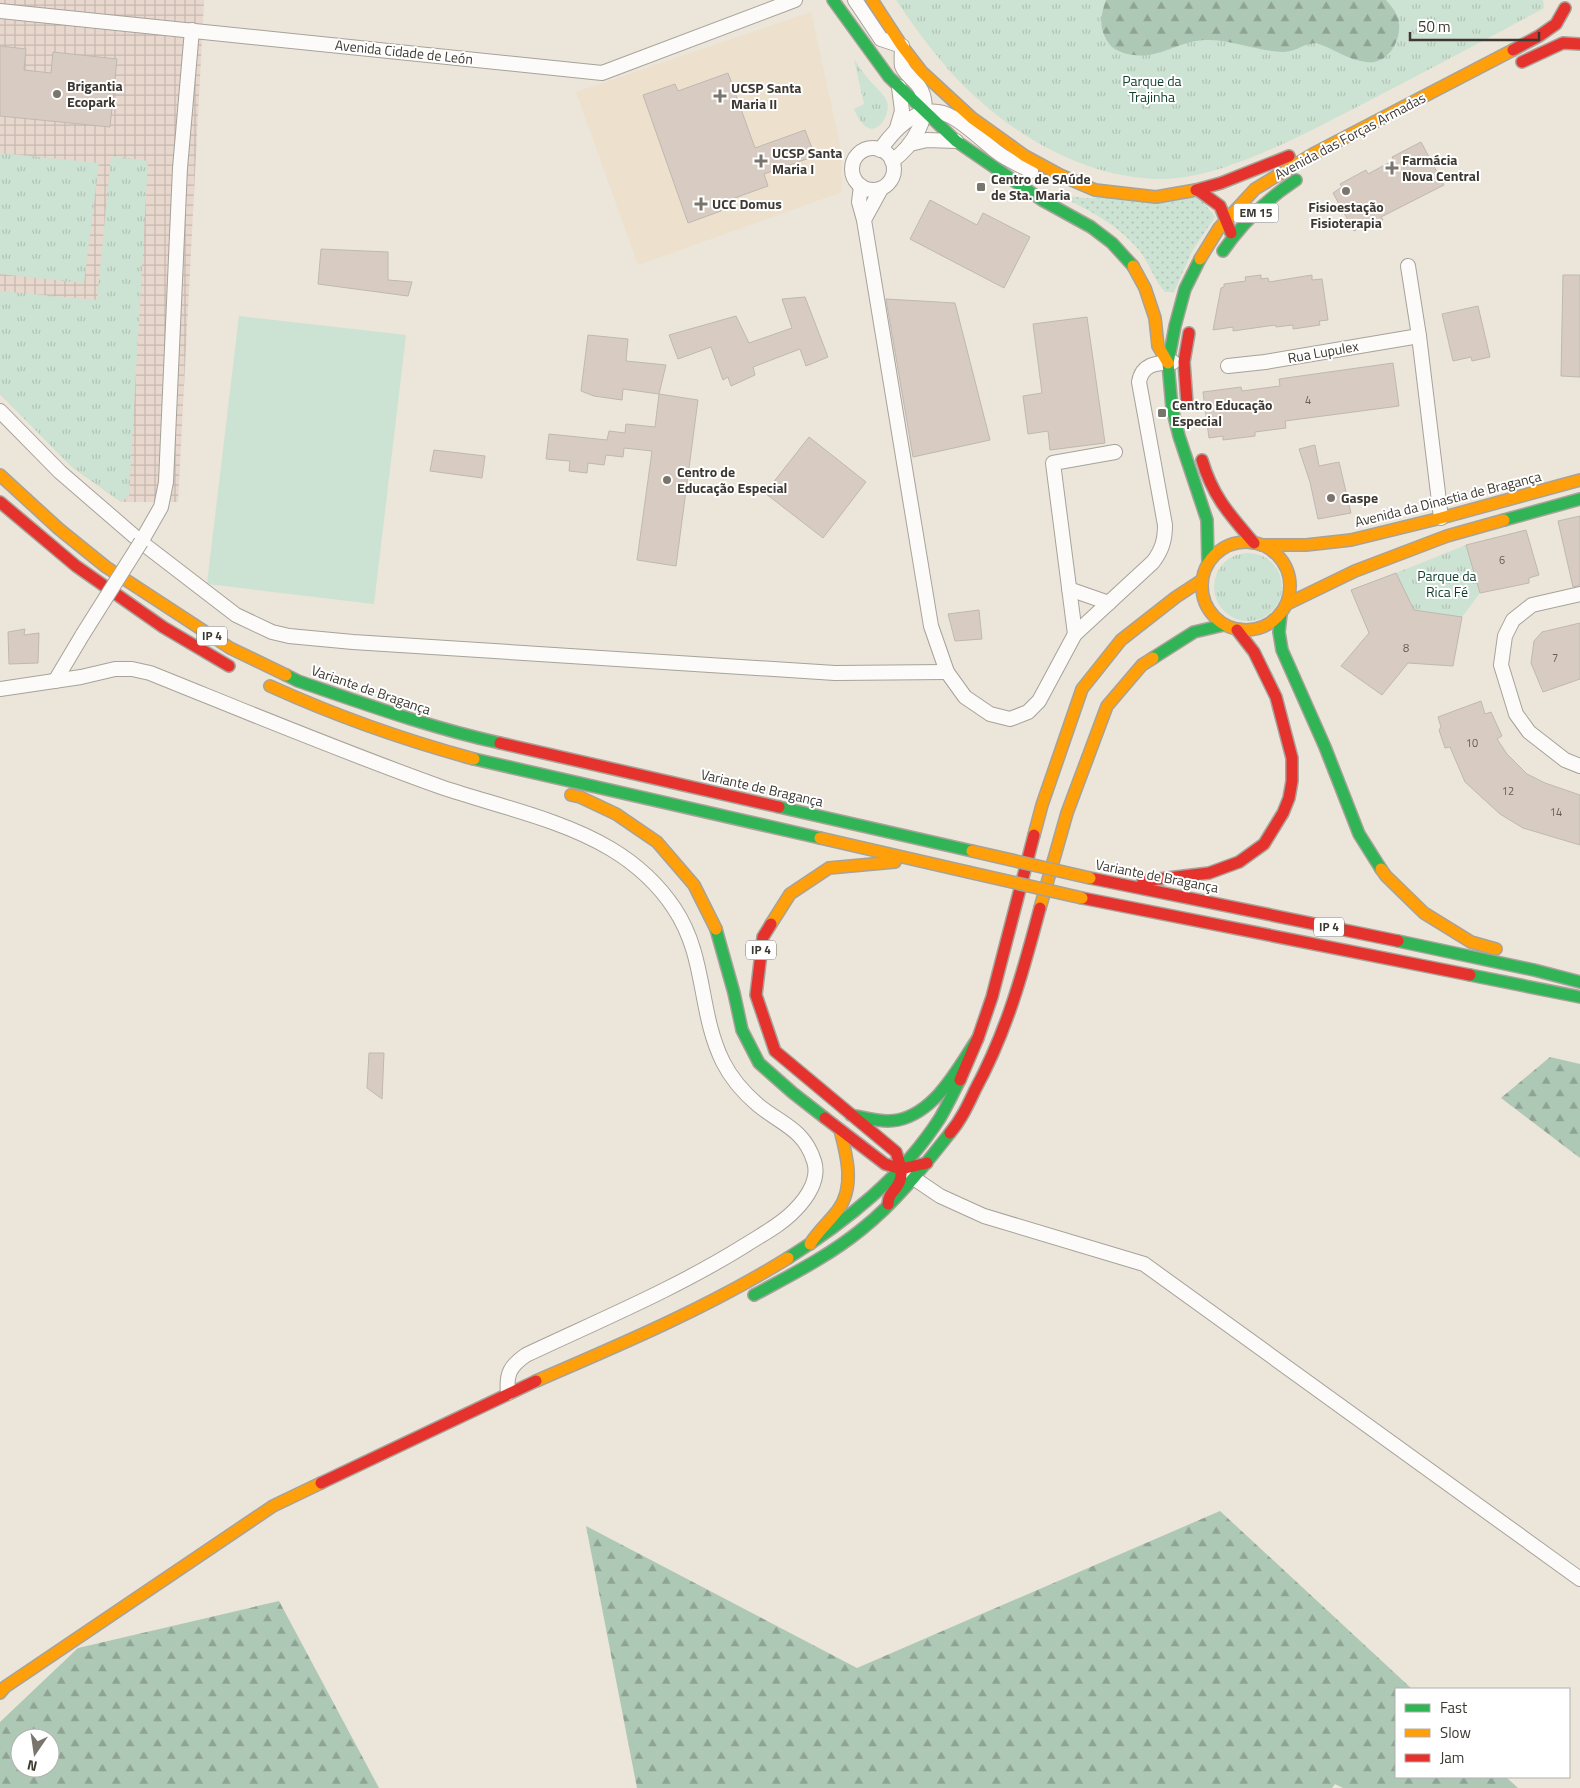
<svg xmlns="http://www.w3.org/2000/svg" width="1580" height="1788" viewBox="0 0 1580 1788" font-family="'Titillium Web',sans-serif">
<style>
.built{fill:#ede1cd}
.industrial{fill:url(#industrial-grid)}
.grass{fill:url(#grass-tufts)}
.forest{fill:url(#forest-firs);fill-rule:evenodd}
.garden{fill:url(#garden-dots)}
.pitch{fill:#cce2d2}
.building{fill:#d8ccc2;stroke:#bfb8b1}
.lines{fill:none;stroke-linecap:round;stroke-linejoin:round}
.street-casing{stroke:#a7a29a;stroke-width:16}
.fast-casing{stroke:#a7a29a;stroke-width:14}
.slow-casing{stroke:#a7a29a;stroke-width:14}
.jam-casing{stroke:#a7a29a;stroke-width:14}
.street{stroke:#fcfbf9;stroke-width:14}
.fast{stroke:#30b455;stroke-width:11}
.slow{stroke:#ff9f0a;stroke-width:11}
.jam{stroke:#e5322d;stroke-width:11}
.street-bridge-casing{stroke:#a7a29a;stroke-width:16;stroke-linecap:butt}
.slow-bridge-casing{stroke:#a7a29a;stroke-width:14;stroke-linecap:butt}
.street-bridge{stroke:#fcfbf9;stroke-width:14}
.slow-bridge{stroke:#ff9f0a;stroke-width:11}
.poi-dot{fill:#7a756c;stroke:#fff;stroke-width:2}
.labels{text-anchor:middle;stroke-width:4;stroke-linejoin:round;paint-order:stroke}
.number-label{font-size:11px;fill:#655e57}
.shield{fill:#fff;stroke:#77746f;stroke-width:1}
.shield-label{font-size:12px;font-weight:bold;fill:#3d3831}
.street-label{font-size:14px;fill:#3d3831;stroke:#fff}
.park-label{font-size:14px;fill:#113e2e;stroke:#fff}
.poi-label{font-size:14px;font-weight:bold;fill:#3d3831;stroke:#fff;text-anchor:start}
</style>
<defs>
<pattern id="industrial-grid" width="8" height="8" patternUnits="userSpaceOnUse" patternTransform="scale(1.25)"><rect width="8" height="8" fill="#e7d7cd"/><path d="M0 4h8M4 0v8" fill="none" stroke="#c7b9b0"/></pattern>
<pattern id="grass-tufts" width="24" height="20" patternUnits="userSpaceOnUse" patternTransform="scale(1.25)"><rect width="24" height="20" fill="#cce2d2"/><path d="M3 7l-1-3M5 7V3M7 7l1-3M15 17l-1-3M17 17v-4M19 17l1-3" fill="none" stroke="#b0c3b5"/></pattern>
<pattern id="forest-firs" width="22" height="20" patternUnits="userSpaceOnUse" patternTransform="scale(1.25)"><rect width="22" height="20" fill="#aec8b6"/><path d="M5 1l3.5 6h-7zM16 11l3.5 6h-7z" fill="#8fa395"/></pattern>
<pattern id="garden-dots" width="8" height="8" patternUnits="userSpaceOnUse" patternTransform="scale(1.25)"><rect width="8" height="8" fill="#cce2d2"/><path d="M2 2h.1M6 6h.1" fill="none" stroke="#b0c3b5" stroke-width="1.8" stroke-linecap="round"/></pattern>
</defs>
<rect width="100%" height="100%" fill="#ebe5da"/>
<path class="built" d="M811 12 841 150 842 192 638 265 576 92Z"/>
<path class="industrial" d="M0 0H204L178 502H121L72 467 0 394Z"/>
<g class="grass">
<path d="M896 0H1543L1544 8C1481 42 1417 76 1353 109 1300 136 1221 179 1162 179 1081 179 1001 129 948 69 929 47 912 24 896 0Z"/>
<path d="M854 59C859 67 864 74 870 81 876 88 884 94 887 102 891 114 877 138 864 125 860 121 856 114 854 109L864 104Z"/>
<path d="M0 153 99 163 84 283 0 274Z"/>
<path d="M111 156 148 161 129 496 121 502 72 467 0 394V291L97 300Z"/>
<path d="M1466 545 1480 593 1462 617 1414 610 1396 573Z"/>
<circle cx="1248" cy="587" r="34"/>
</g>
<g class="forest">
<path d="M1106 0H1386C1392 7 1398 14 1399 23 1401 42 1387 65 1366 62 1348 60 1333 48 1316 43 1304 43 1296 52 1283 52 1256 51 1231 39 1204 40 1174 42 1154 64 1121 52 1113 49 1109 45 1105 37 1099 24 1101 14 1106 0Z"/>
<path d="M1550 1057 1580 1064V1158L1501 1098Z"/>
<path d="M1220 1511 1412 1689H1396V1777H1506L1518 1788H1343L1335 1784 1332 1788H637L586 1526 857 1668Z"/>
<path d="M279 1601 379 1788H0V1722L78 1648ZM20 1738H50V1768H20Z"/>
</g>
<path class="garden" d="M1043 188 1059 195 1084 198H1200L1215 217 1192 251 1174 292H1165C1155 282 1149 262 1139 250 1113 219 1078 205 1043 188Z"/>
<path class="pitch" d="M239 316 406 335 374 604 207 584Z"/>
<g class="building">
<path d="M0 46 26 49 24 70 51 73 53 52 117 59 110 127 0 116Z"/>
<path d="M728 73 755 148 805 130 815 156 764 174 768 186 718 204 721 211 688 223 643 95 675 84 678 91Z"/>
<path d="M1421 142 1444 185 1381 217 1383 220 1363 231 1361 227 1354 231 1333 193 1342 187 1340 184 1366 170 1368 174 1394 160 1392 157Z"/>
<path d="M930 200 977 225 983 213 1030 237 1004 288 910 239Z"/>
<path d="M321 249 388 252V280L412 282 408 296 318 284Z"/>
<path d="M1261 275V279L1268 278 1269 282 1312 275V280L1322 279 1328 320 1319 321 1320 325 1293 329V325L1276 327 1275 325 1233 331V327L1213 330 1221 288 1224 287V284L1246 281 1245 277Z"/>
<path d="M1563 275H1580V377L1561 376Z"/>
<path d="M805 297 828 357 806 366 800 349 753 367 755 375 731 386 728 377 723 380 711 347 678 359 669 335 736 316 749 343 792 328 782 299Z"/>
<path d="M886 299 955 303 990 440 913 457Z"/>
<path d="M1478 306 1490 357 1472 361 1471 357 1453 361 1442 314Z"/>
<path d="M1087 317 1105 443 1050 450 1048 431 1028 434 1023 396 1042 393 1033 324Z"/>
<path d="M588 335 628 339 626 361 666 365 659 394 623 389 622 400 594 396 581 391Z"/>
<path d="M1393 363 1399 406 1285 421 1286 428 1255 432V436L1223 440V436L1209 438 1203 392 1241 387 1242 391 1280 386 1279 379Z"/>
<path d="M659 394 698 400 676 566 637 560 652 451 624 448 623 457 606 455 604 465 588 463 587 473 569 471 570 461 546 459 549 434 607 440 609 431 625 433 626 424 655 427Z"/>
<path d="M809 437 866 482 823 538 765 493Z"/>
<path d="M1315 445 1319 466 1339 462 1351 513 1318 519 1310 482 1299 449Z"/>
<path d="M434 450 485 456 482 478 430 471Z"/>
<path d="M1580 516V585L1573 587 1558 521Z"/>
<path d="M1526 530 1539 575 1529 578V583L1480 593 1466 545Z"/>
<path d="M1396 573 1414 610 1462 617 1453 666 1408 663 1382 695 1341 666 1369 633 1351 590Z"/>
<path d="M979 610 982 639 955 641 948 614Z"/>
<path d="M1580 623V679L1543 692 1531 663 1534 641 1542 632Z"/>
<path d="M25 629 24 635 39 633 38 663 9 664 8 632Z"/>
<path d="M1481 701 1485 714 1491 712 1502 736 1497 739 1507 754 1527 774 1545 783 1580 795V845L1523 828 1500 814 1465 782 1450 747 1445 748 1439 730 1441 727 1438 717Z"/>
<path d="M369 1053H384L382 1099 367 1088Z"/>
</g>
<g class="lines">
<g class="street-casing">
<g id="street">
<path d="M855 0 881 39 902 46C902 52 901 60 902 66 905 75 917 81 921 90 933 115 912 147 892 161"/>
<path d="M0 11 602 73 795 0"/>
<path d="M897 128 902 111 899 87"/>
<path d="M910 144 927 140 956 141"/>
<circle cx="873" cy="169" r="21"/>
<path d="M880 150C896 127 922 100 952 117 967 125 984 142 997 152 1007 160 1020 165 1031 171"/>
<path d="M861 186 859 202 864 220"/>
<path d="M881 189 864 220 931 626 947 672 965 697 990 714 1010 719 1028 712 1039 701 1075 634 1153 562C1162 550 1165 540 1165 525L1139 382C1142 364 1156 363 1173 362"/>
<path d="M1408 266 1419 336 1441 518"/>
<path d="M1228 366 1265 362 1419 336"/>
<path d="M0 411 60 472 141 542 236 615 272 632 289 636 353 642 835 673 947 672"/>
<path d="M141 542 161 507 166 482 180 168 192 30"/>
<path d="M1069 589 1109 603"/>
<path d="M1580 594 1532 605 1513 620 1505 636 1501 665 1516 714 1529 732 1565 760 1580 766"/>
<path d="M1075 634 1053 463 1115 452"/>
<path d="M55 681 83 634"/>
<path d="M0 689 81 677 115 669H132L150 673C247 712 343 752 441 787 497 806 561 819 611 849 636 864 658 884 674 908 707 957 698 1012 723 1062 731 1078 744 1093 758 1105 781 1124 804 1129 814 1161 820 1179 807 1198 795 1210 781 1225 761 1235 744 1246 675 1289 600 1320 526 1355 510 1366 506 1374 508 1393"/>
<path d="M909 1175 940 1196 984 1216 1144 1264 1580 1579"/>
</g>
</g>
<g class="fast-casing">
<g id="fast">
<path d="M833 0 889 77 956 141 1042 200 1091 227 1112 243 1133 266"/>
<path d="M1223 251C1243 222 1267 199 1296 180"/>
<path d="M1200 259 1185 289 1175 326 1168 363 1172 408 1179 436 1207 520 1208 563"/>
<path d="M1504 520 1580 499"/>
<path d="M1281 614 1279 632 1282 650 1325 747 1359 834 1381 869"/>
<path d="M1153 658 1194 632 1224 625"/>
<path d="M286 675 298 681C365 704 431 728 500 743"/>
<path d="M474 759 820 838"/>
<path d="M779 807 972 851"/>
<path d="M716 929 734 993 742 1030 759 1063 793 1093 825 1118"/>
<path d="M1398 941 1534 970 1580 982"/>
<path d="M1470 975 1580 997"/>
<path d="M851 1115C866 1118 883 1123 898 1120 936 1112 958 1068 978 1038"/>
<path d="M788 1258C847 1221 902 1177 940 1118 947 1106 953 1093 960 1080"/>
<path d="M754 1295C791 1275 829 1256 862 1229 896 1202 923 1167 950 1133"/>
</g>
</g>
<g class="slow-casing">
<g id="slow">
<path d="M872 0 902 46 922 72 972 118 1025 156 1060 175 1095 190 1156 197 1196 190"/>
<path d="M1200 259 1219 228 1255 189 1313 154 1513 50"/>
<path d="M1133 266 1145 288 1155 318 1158 346 1168 363"/>
<path d="M0 475 59 529 106 567 230 648 286 675"/>
<circle cx="1246" cy="586" r="44"/>
<path d="M1262 545H1306L1351 540 1441 518 1580 480"/>
<path d="M1287 604 1355 571 1447 536 1504 520"/>
<path d="M270 686C336 716 404 740 474 759"/>
<path d="M571 795 580 797 616 814 657 842 694 885 716 929"/>
<path d="M1034 835 1042 805 1082 689 1121 640 1176 597 1202 580"/>
<path d="M820 838 968 872"/>
<path d="M1381 869 1386 876 1424 913 1471 942 1496 949"/>
<path d="M1040 908 1067 813 1107 706 1142 665 1153 658"/>
<path d="M771 924 790 894 829 868 895 862"/>
<path d="M810 1244C818 1231 829 1222 838 1210 855 1187 847 1156 840 1130"/>
<path d="M536 1381C622 1344 709 1307 788 1258"/>
<path d="M0 1693 5 1687 273 1506 321 1483"/>
</g>
</g>
<g class="jam-casing">
<g id="jam">
<path d="M1513 50 1539 36 1556 24 1565 8"/>
<path d="M1522 62 1563 43 1580 44"/>
<path d="M1196 190 1221 183 1289 156"/>
<path d="M1198 190 1220 206 1231 233"/>
<path d="M1187 403 1184 362 1189 333"/>
<path d="M1202 460C1213 497 1230 515 1254 543"/>
<path d="M0 502 76 566 163 627 229 666"/>
<path d="M500 743 779 807"/>
<path d="M1090 878 1398 941"/>
<path d="M1143 881 1209 873 1239 862 1264 844 1283 813 1289 798 1292 781V758L1276 697 1254 652 1237 630"/>
<path d="M1082 898 1470 975"/>
<path d="M771 924 763 937 756 995 775 1051 896 1152C899 1161 904 1174 899 1183 894 1193 889 1192 888 1204"/>
<path d="M960 1080 978 1038 992 997 1034 835"/>
<path d="M825 1118 885 1164 901 1169 927 1163"/>
<path d="M950 1133C961 1120 968 1105 975 1090 1007 1031 1023 972 1040 908"/>
<path d="M321 1483 536 1381"/>
</g>
</g>
<use href="#street" class="street"/>
<use href="#fast" class="fast"/>
<use href="#slow" class="slow"/>
<use href="#jam" class="jam"/>
<g class="street-bridge-casing">
<path id="street-bridge" d="M83 634 141 542"/>
</g>
<g class="slow-bridge-casing">
<g id="slow-bridge">
<path d="M972 851 1090 878"/>
<path d="M968 872 1082 898"/>
</g>
</g>
<use href="#street-bridge" class="street-bridge"/>
<use href="#slow-bridge" class="slow-bridge"/>
</g>
<g class="poi-dot">
<circle cx="57" cy="94" r="5"/>
<path d="M717.5 88.5h5v5h5v5h-5v5h-5v-5h-5v-5h5z"/>
<path d="M758.5 153.5h5v5h5v5h-5v5h-5v-5h-5v-5h5z"/>
<path d="M1389.5 160.5h5v5h5v5h-5v5h-5v-5h-5v-5h5z"/>
<rect x="976" y="182" width="10" height="10" rx="2.5"/>
<circle cx="1346" cy="191" r="5"/>
<path d="M698.5 196.5h5v5h5v5h-5v5h-5v-5h-5v-5h5z"/>
<rect x="1157" y="408" width="10" height="10" rx="2.5"/>
<circle cx="667" cy="480" r="5"/>
<circle cx="1331" cy="498" r="5"/>
</g>
<g class="labels">
<g class="number-label">
<text x="1308" y="404">4</text>
<text x="1502" y="564">6</text>
<text x="1406" y="652">8</text>
<text x="1555" y="662">7</text>
<text x="1472" y="747">10</text>
<text x="1508" y="795">12</text>
<text x="1556" y="816">14</text>
</g>
<g class="shield">
<rect x="1233.5" y="203.5" width="45" height="19" rx="4"/>
<rect x="197" y="626.5" width="30" height="19" rx="4"/>
<rect x="1314" y="917.5" width="30" height="19" rx="4"/>
<rect x="746" y="940.5" width="30" height="19" rx="4"/>
</g>
<g class="shield-label">
<text x="1256" y="217">EM 15</text>
<text x="212" y="640">IP 4</text>
<text x="1329" y="931">IP 4</text>
<text x="761" y="954">IP 4</text>
</g>
<g class="street-label">
<text transform="translate(404 52) rotate(6)" y="5">Avenida Cidade de León</text>
<text transform="translate(1350 136) rotate(-28)" y="5">Avenida das Forças Armadas</text>
<text transform="translate(1323 352) rotate(-10)" y="5">Rua Lupulex</text>
<text transform="translate(1448 499) rotate(-14)" y="5">Avenida da Dinastia de Bragança</text>
<text transform="translate(371 690) rotate(19)" y="5">Variante de Bragança</text>
<text transform="translate(762 788) rotate(13)" y="5">Variante de Bragança</text>
<text transform="translate(1157 876) rotate(11)" y="5">Variante de Bragança</text>
</g>
<g class="park-label">
<text x="1152" y="86">Parque da<tspan x="1152" dy="16">Trajinha</tspan></text>
<text x="1447" y="581">Parque da<tspan x="1447" dy="16">Rica Fé</tspan></text>
</g>
<g class="poi-label">
<text x="67" y="91">Brigantia<tspan x="67" dy="16">Ecopark</tspan></text>
<text x="731" y="93">UCSP Santa<tspan x="731" dy="16">Maria II</tspan></text>
<text x="772" y="158">UCSP Santa<tspan x="772" dy="16">Maria I</tspan></text>
<text x="1402" y="165">Farmácia<tspan x="1402" dy="16">Nova Central</tspan></text>
<text x="991" y="184">Centro de SAúde<tspan x="991" dy="16">de Sta. Maria</tspan></text>
<text x="712" y="209">UCC Domus</text>
<text x="1346" y="212" text-anchor="middle">Fisioestação<tspan x="1346" dy="16">Fisioterapia</tspan></text>
<text x="1172" y="410">Centro Educação<tspan x="1172" dy="16">Especial</tspan></text>
<text x="677" y="477">Centro de<tspan x="677" dy="16">Educação Especial</tspan></text>
<text x="1341" y="503">Gaspe</text>
</g>
</g>
<rect x="1395" y="1688" width="175" height="90" fill="#ffffff" stroke="#b1afad"/>
<rect x="1405" y="1704" width="25" height="8" fill="#30b455" stroke="#b1afad"/>
<text x="1440" y="1713" font-size="15" fill="#3d3831">Fast</text>
<rect x="1405" y="1729" width="25" height="8" fill="#ff9f0a" stroke="#b1afad"/>
<text x="1440" y="1738" font-size="15" fill="#3d3831">Slow</text>
<rect x="1405" y="1754" width="25" height="8" fill="#e5322d" stroke="#b1afad"/>
<text x="1440" y="1763" font-size="15" fill="#3d3831">Jam</text>
<g transform="translate(35 1753) rotate(193)"><circle r="24" fill="#ffffff" stroke="#b1afad"/>
<path d="M0-4L9 19L0 12L-9 19Z" fill="#7a756c"/>
<text y="-8" font-size="14" font-weight="bold" text-anchor="middle" fill="#3d3831">N</text>
</g>
<path d="M1410 32v8h129v-8" fill="none" stroke="#3d3831" stroke-width="2.5"/>
<text x="1418" y="32" font-size="15" fill="#3d3831" stroke="#ffffff" stroke-width="4" paint-order="stroke">50 m</text>
</svg>
